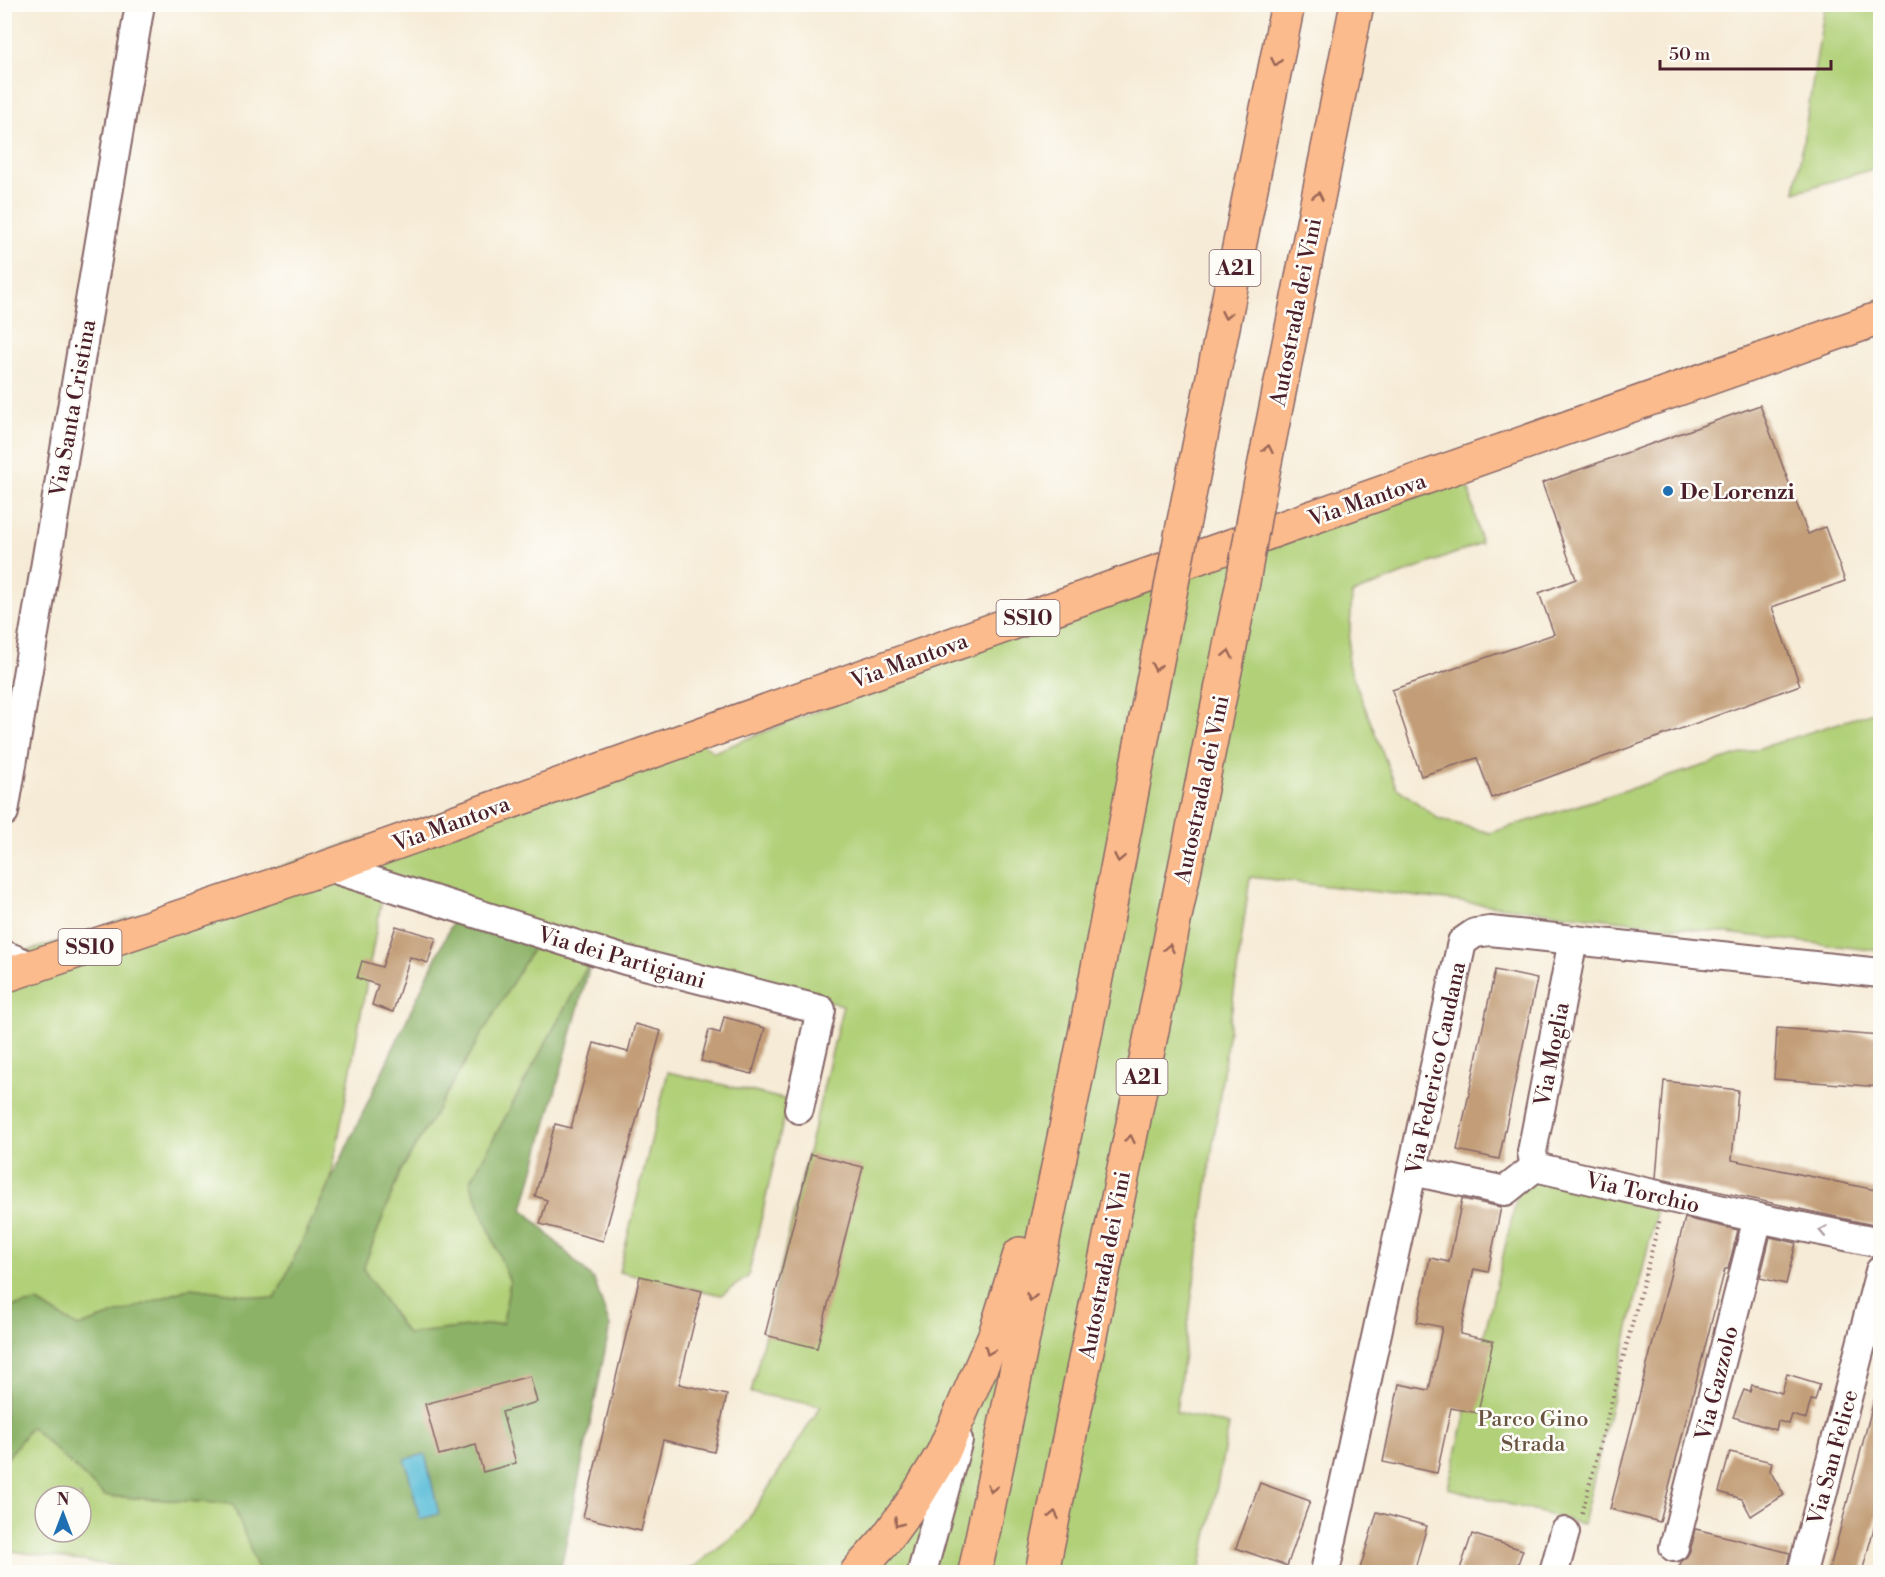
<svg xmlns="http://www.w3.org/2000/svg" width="1885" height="1577" viewBox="0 0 1885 1577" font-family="'Libre Bodoni',serif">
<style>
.green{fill:#b1d078;stroke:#7e7852;stroke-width:1.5;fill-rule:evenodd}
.forest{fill:#8cb268;stroke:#6b684a;stroke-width:1.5}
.water{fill:#5abdd8;stroke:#526e82;stroke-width:1.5}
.building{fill:#c29d77}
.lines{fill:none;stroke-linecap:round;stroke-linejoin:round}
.minor-casing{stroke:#866667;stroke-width:32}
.major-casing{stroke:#866667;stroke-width:36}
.highway-casing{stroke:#866667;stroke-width:36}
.path{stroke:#866667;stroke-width:4;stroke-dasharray:1.5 4.5;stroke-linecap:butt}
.minor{stroke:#fff;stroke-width:28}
.major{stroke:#fbbb8c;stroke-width:33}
.highway{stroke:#fbbb8c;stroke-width:33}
.highway-bridge-casing{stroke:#866667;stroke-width:36;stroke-linecap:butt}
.highway-bridge{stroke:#fbbb8c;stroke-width:33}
.oneway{stroke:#9a6557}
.oneway2{stroke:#ae9aa0}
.poi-dot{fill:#1f6fb2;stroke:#fdfcf7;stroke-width:2}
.labels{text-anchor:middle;stroke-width:5;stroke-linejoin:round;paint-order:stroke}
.shield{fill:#fdfcf7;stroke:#806168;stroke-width:1.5}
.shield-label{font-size:21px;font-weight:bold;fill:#4a1f2b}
.street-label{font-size:22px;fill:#4a1f2b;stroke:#fdfcf7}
.poi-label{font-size:22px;font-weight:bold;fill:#4a1f2b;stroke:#fdfcf7;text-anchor:start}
.park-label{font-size:22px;fill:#695442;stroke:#fdfcf7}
</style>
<rect width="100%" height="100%" fill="#fdfcf7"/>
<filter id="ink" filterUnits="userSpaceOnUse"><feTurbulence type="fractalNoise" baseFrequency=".0167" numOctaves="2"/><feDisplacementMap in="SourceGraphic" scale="12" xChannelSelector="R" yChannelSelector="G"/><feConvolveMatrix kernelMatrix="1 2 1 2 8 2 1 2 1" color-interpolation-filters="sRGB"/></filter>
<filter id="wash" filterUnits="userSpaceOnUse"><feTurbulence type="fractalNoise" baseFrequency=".008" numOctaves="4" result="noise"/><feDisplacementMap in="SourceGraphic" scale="24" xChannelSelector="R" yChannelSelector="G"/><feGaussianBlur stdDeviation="1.35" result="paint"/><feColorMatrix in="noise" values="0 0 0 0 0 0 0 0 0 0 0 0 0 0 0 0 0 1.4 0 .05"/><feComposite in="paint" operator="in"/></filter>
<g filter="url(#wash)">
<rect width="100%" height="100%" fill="#f6ebd6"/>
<g class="green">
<path d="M1825 5H1880V167L1795 192Z"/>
<path d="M1467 481 1481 543 1352 594 1348 664 1396 787 1439 819 1490 833 1880 710V951L1250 877 1176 1412 1229 1425 1200 1572H680L692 1568 742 1529 821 1406 751 1393 843 1005 701 971 592 958 470 1182 510 1282 503 1323 407 1334 363 1269 400 1172 537 940 383 892 331 1179 275 1299 191 1288 78 1327 38 1302 5 1308 4 959 687 731 714 752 1081 606 1293 533Z"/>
<path d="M668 1072 788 1100 748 1277 721 1295 619 1272Z"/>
<path d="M1523 1171 1660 1196 1583 1524 1448 1488Z"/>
<path d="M31 1427 105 1496 234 1504 259 1572H160L5 1550 4 1462ZM45 1496H81V1532H45Z"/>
</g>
<path class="forest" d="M456 915 538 940 400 1172 363 1269 407 1334 503 1323 510 1282 470 1182 592 958 523 1209 594 1280 610 1326 560 1572H259L233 1504 105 1496 31 1427 5 1461V1308L38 1302 78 1327 191 1288 275 1299Z"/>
<path class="water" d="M425 1454 439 1514 420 1519 405 1459Z"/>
<g id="blocks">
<g class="building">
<path d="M1760 405 1808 534 1825 527 1845 581 1772 607 1800 685 1492 798 1477 758 1421 776 1392 690 1554 634 1539 593 1576 579 1542 483Z"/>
<path d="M396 926 436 938 428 963 410 957 393 1012 372 1005 378 985 357 978 362 961 382 967Z"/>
<path d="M1495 970 1537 979 1499 1159 1457 1150Z"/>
<path d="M724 1017 765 1028 752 1074 701 1061 709 1030 720 1033Z"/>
<path d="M635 1024 661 1031 603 1241 540 1224 547 1200 535 1196 555 1124 571 1128 594 1043 628 1052Z"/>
<path d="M1777 1028 1881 1036V1087L1774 1079Z"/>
<path d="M1664 1081 1738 1090 1732 1160 1881 1191V1215L1878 1226 1656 1178Z"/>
<path d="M811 1154 863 1167 817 1348 765 1335Z"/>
<path d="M1462 1199 1501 1207 1488 1272 1474 1269 1460 1334 1493 1341 1478 1413 1451 1408 1437 1473 1383 1462 1399 1384 1429 1390 1442 1327 1417 1322 1430 1258 1449 1262Z"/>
<path d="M1685 1218 1738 1230 1728 1269H1725L1660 1522 1610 1509Z"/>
<path d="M1770 1237 1796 1243 1786 1284 1760 1278Z"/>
<path d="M640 1276 702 1291 679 1384 727 1395 714 1452 663 1440 641 1531 583 1517Z"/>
<path d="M1787 1374 1820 1384 1815 1401 1811 1400 1806 1419 1792 1415 1789 1424 1778 1421 1776 1430 1733 1417 1744 1390 1750 1392 1752 1385 1782 1393Z"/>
<path d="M530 1376 537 1402 502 1412 516 1463 483 1472 476 1445 439 1455 425 1404Z"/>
<path d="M1874 1400 1881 1401V1502L1865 1561 1862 1572H1829Z"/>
<path d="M1730 1452 1772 1462 1770 1471 1784 1495 1751 1516 1742 1499 1719 1492Z"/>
<path d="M1260 1483 1310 1501 1287 1566 1236 1548Z"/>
<path d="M1377 1512 1427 1526 1414 1572H1359Z"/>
<path d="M1696 1529 1790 1553 1786 1572H1678L1681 1562 1686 1558 1690 1551Z"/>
<path d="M1472 1534 1523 1550 1515 1572H1459Z"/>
</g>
</g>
</g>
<g filter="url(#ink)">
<use href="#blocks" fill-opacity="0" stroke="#866667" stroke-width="1.5"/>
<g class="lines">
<g class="minor-casing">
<g id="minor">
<path d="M4 812 140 4"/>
<path d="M328 867 625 960 821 1010 799 1109"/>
<path d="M4 955 33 967"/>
<path d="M1535 1167 1758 1218 1880 1243"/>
<path d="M1535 1167 1532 1152 1573 940"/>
<path d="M1413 1171 1505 1191 1535 1167"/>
<path d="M1674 1547 1758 1218"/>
<path d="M922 1572 958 1440"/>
<path d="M1325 1572 1462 942 1475 933 1490 931 1880 973"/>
<path d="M1554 1572 1565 1532"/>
<path d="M1802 1572 1880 1271"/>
</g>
</g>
<g class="major-casing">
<path id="major" d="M4 976 328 867 1125 583 1880 318"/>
</g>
<g class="highway-casing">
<g id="highway">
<path d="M1256 507 1357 4"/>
<path d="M1182 531 1288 4"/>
<path d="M857 1572 883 1543 915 1499 943 1453 995 1335 1020 1254"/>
<path d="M975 1572 1085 1035 1167 609"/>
<path d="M1042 1572 1243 582"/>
</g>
</g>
<path class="path" d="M1582 1513 1660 1219"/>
<use href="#minor" class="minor"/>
<use href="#major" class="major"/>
<use href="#highway" class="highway"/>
<g class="highway-bridge-casing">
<g id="highway-bridge">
<path d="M1243 582 1256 507"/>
<path d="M1167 609 1182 531"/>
</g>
</g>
<use href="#highway-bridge" class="highway-bridge"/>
</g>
<defs><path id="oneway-chevron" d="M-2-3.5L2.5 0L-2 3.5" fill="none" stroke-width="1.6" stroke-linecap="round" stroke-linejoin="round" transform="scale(1.5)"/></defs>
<g class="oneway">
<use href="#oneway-chevron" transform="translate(1276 62) rotate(101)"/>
<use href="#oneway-chevron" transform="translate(1318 196) rotate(-79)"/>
<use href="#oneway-chevron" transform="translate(1226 315) rotate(101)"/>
<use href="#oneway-chevron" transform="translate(1268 449) rotate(-79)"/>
<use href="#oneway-chevron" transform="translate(1228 654) rotate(-78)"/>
<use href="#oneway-chevron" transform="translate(1156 667) rotate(101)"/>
<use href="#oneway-chevron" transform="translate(1119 858) rotate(101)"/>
<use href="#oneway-chevron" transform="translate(1169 948) rotate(-78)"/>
<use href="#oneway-chevron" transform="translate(1130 1139) rotate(-78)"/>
<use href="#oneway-chevron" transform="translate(1031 1297) rotate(102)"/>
<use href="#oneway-chevron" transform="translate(989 1351) rotate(113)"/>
<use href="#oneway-chevron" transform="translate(992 1488) rotate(102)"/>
<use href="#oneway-chevron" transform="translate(1054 1515) rotate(-79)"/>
<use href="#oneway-chevron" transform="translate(898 1523) rotate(126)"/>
</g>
<use class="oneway2" href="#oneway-chevron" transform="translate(1823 1231) rotate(-169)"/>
</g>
<circle class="poi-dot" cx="1668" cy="491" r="6"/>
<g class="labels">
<g class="shield">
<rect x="1209.5" y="250" width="51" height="36" rx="4.5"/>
<rect x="996.5" y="600" width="63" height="36" rx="4.5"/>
<rect x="58.5" y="929" width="63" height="36" rx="4.5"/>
<rect x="1116.5" y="1059" width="51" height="36" rx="4.5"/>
</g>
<g class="shield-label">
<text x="1235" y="275">A21</text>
<text x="1028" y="625">SS10</text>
<text x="90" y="954">SS10</text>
<text x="1142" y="1084">A21</text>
</g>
<g class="street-label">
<text transform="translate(1295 312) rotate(-79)" y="8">Autostrada dei Vini</text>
<text transform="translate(72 408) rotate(-80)" y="8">Via Santa Cristina</text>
<text transform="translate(1367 499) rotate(-19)" y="8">Via Mantova</text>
<text transform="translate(909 660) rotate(-20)" y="8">Via Mantova</text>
<text transform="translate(1201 789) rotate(-78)" y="8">Autostrada dei Vini</text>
<text transform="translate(451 823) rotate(-20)" y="8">Via Mantova</text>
<text transform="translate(622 957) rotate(16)" y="8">Via dei Partigiani</text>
<text transform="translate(1551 1054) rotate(-79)" y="8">Via Moglia</text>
<text transform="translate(1435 1068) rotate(-78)" y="8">Via Federico Caudana</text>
<text transform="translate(1643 1192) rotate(13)" y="8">Via Torchio</text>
<text transform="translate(1104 1265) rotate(-79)" y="8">Autostrada dei Vini</text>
<text transform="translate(1716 1383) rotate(-76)" y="8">Via Gazzolo</text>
<text transform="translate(1832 1457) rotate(-75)" y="8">Via San Felice</text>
</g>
<g class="poi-label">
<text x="1680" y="499">De Lorenzi</text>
</g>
<g class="park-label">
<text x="1533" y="1426">Parco Gino<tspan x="1533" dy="25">Strada</tspan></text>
</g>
</g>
<rect width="1885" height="1577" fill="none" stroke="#fdfcf7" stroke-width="24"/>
<g transform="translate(63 1514)"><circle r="28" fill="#fdfcf7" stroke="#b5a4a5" stroke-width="1.5"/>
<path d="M0-4.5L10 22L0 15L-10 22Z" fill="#1f6fb2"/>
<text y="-9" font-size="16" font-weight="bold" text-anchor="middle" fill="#4a1f2b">N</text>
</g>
<path d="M1660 60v9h171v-9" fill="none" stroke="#4a1f2b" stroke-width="3"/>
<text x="1669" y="60" font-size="18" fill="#4a1f2b" stroke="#fdfcf7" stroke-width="4.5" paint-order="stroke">50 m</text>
</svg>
